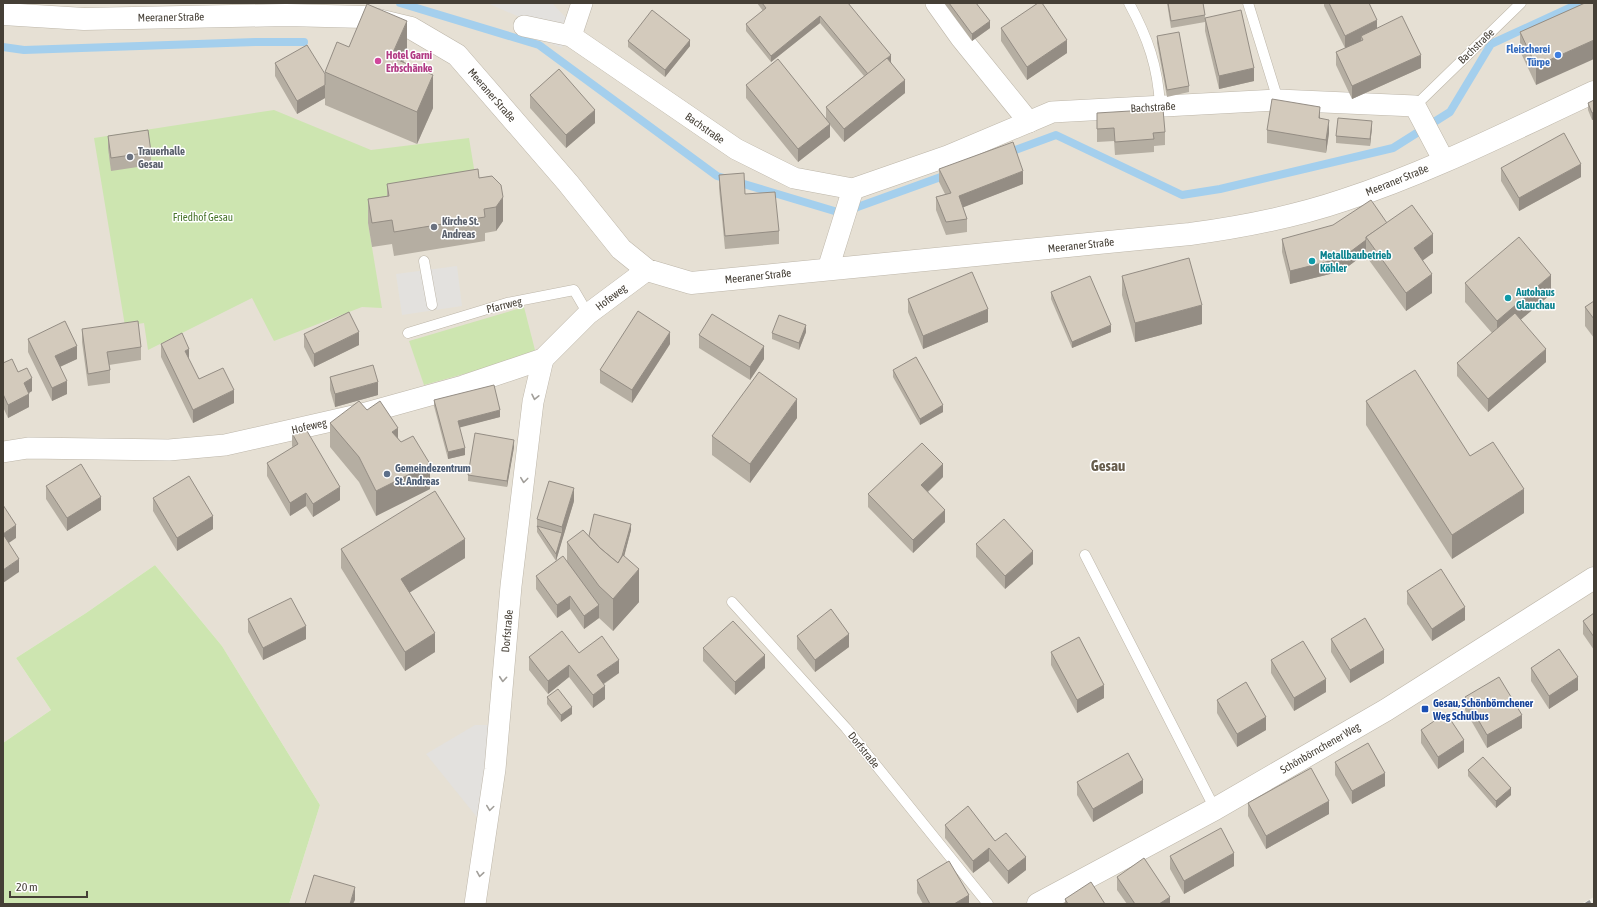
<svg xmlns="http://www.w3.org/2000/svg" width="1597" height="907" viewBox="0 0 1597 907" font-family="'Asap Condensed',sans-serif">
<style>
.residential{fill:#e6e0d4}
.green{fill:#cde5b0}
.parking{fill:#e3e1de}
.lines{fill:none;stroke-linecap:round;stroke-linejoin:round}
.stream{stroke:#a4cfed;stroke-width:8}
.service-casing{stroke:#bdb6a9;stroke-width:11}
.minor-casing{stroke:#bdb6a9;stroke-width:22}
.tertiary-casing{stroke:#bdb6a9;stroke-width:23}
.service{stroke:#fff;stroke-width:10}
.minor{stroke:#fff;stroke-width:21}
.tertiary{stroke:#fff;stroke-width:22}
.rail{stroke:#959595;stroke-width:3;stroke-dasharray:5 5;stroke-linecap:butt}
.wall{fill:#b5aea2}
.shaded-wall{fill:#948d84}
.building{fill:#d3cabc;stroke:#948d84}
.oneway{stroke:#a29f9a}
.shop-dot{fill:#3f7fe0;stroke:#fff;stroke-width:1.5}
.hotel-dot{fill:#d1479c;stroke:#fff;stroke-width:1.5}
.worship-dot{fill:#6b7280;stroke:#fff;stroke-width:1.5}
.culture-dot{fill:#0f9aa8;stroke:#fff;stroke-width:1.5}
.service-dot{fill:#5c6f8a;stroke:#fff;stroke-width:1.5}
.transit-dot{fill:#1a4fb4;stroke:#fff;stroke-width:1.5}
.labels{text-anchor:middle;stroke-width:3;stroke-linejoin:round;paint-order:stroke}
.street-label{font-size:11px;fill:#453f36;stroke:#fff}
.shop-label{font-size:11px;font-weight:bold;fill:#366cbe;stroke:#fff;text-anchor:end}
.hotel-label{font-size:11px;font-weight:bold;fill:#b23c85;stroke:#fff;text-anchor:start}
.worship-label{font-size:11px;font-weight:bold;fill:#5b616d;stroke:#fff;text-anchor:start}
.park-label{font-size:11px;fill:#47742b;stroke:#fff}
.culture-label{font-size:11px;font-weight:bold;fill:#0d838f;stroke:#fff;text-anchor:start}
.service-label{font-size:11px;font-weight:bold;fill:#4e5e75;stroke:#fff;text-anchor:start}
.transit-label{font-size:11px;font-weight:bold;fill:#164399;stroke:#fff;text-anchor:start}
.district-label{font-size:15px;font-weight:bold;fill:#675d4d;stroke:#fff}
</style>
<rect width="100%" height="100%" fill="#f2efe6"/>
<path class="residential" d="M3 3H1594V897L1581 904H289L320 805 222 646 155 565 86 613 16 658 51 710 3 743Z"/>
<g class="green">
<path d="M274 110 371 150 469 138 478 193 368 223 382 308 362 307 274 341 252 298 148 350 144 323 125 326 94 138Z"/>
<path d="M524 307 536 354 424 385 409 341Z"/>
<path d="M155 565 222 646 320 805 289 904H3V743L51 710 16 658 86 613Z"/>
</g>
<g class="parking">
<path d="M487 3H552L571 23 562 48 527 34 531 22Z"/>
<path d="M457 266 462 306 402 315 396 274Z"/>
<path d="M475 725H489L480 821 426 754Z"/>
</g>
<g class="lines">
<g class="stream">
<path d="M400 3 539 45 717 176 841 213 949 174"/>
<path d="M3 47 24 50 255 42H304"/>
<path d="M1007 153 1056 135 1182 195 1220 189 1393 148 1450 112 1491 44 1580 3"/>
</g>
<g class="service-casing">
<g id="service">
<path d="M1129 3C1148 38 1158 67 1160 106"/>
<path d="M1248 3 1278 100"/>
<path d="M1415 106 1521 3"/>
<path d="M424 261 432 305"/>
<path d="M408 333 507 303 574 290 588 314"/>
<path d="M1085 555 1215 809"/>
<path d="M732 602 846 728 988 904"/>
</g>
</g>
<g class="minor-casing">
<g id="minor">
<path d="M936 3 961 38 1029 122"/>
<path d="M524 26 571 36 736 149 794 178 853 189 948 156 1052 112 1278 100 1415 106 1444 161"/>
<path d="M571 36 582 3"/>
<path d="M828 269 853 189"/>
<path d="M3 452 28 448 169 450 225 445 362 414 463 386 543 359 588 314 647 270"/>
<path d="M475 904 495 769 511 586 533 402 543 359"/>
</g>
</g>
<g class="tertiary-casing">
<g id="tertiary">
<path d="M3 14 84 19 286 15 365 17 411 28 457 55 568 183 621 249 647 270 691 283 1190 234C1242 227 1294 217 1344 200 1430 172 1512 130 1594 92"/>
<path d="M1038 904 1215 809 1386 710 1594 578"/>
</g>
</g>
<use href="#service" class="service"/>
<use href="#minor" class="minor"/>
<use href="#tertiary" class="tertiary"/>
<path class="rail" d="M1586 904 1594 899"/>
</g>
<g class="wall">
<path d="M757 3H848L891 62 905 93 844 142 830 125V137L798 162 746 98V85L826 119V107L864 76 820 23 771 62 746 31V24L763 11Z"/>
<path d="M944 3H976L990 28 972 41Z"/>
<path d="M1167 3H1203L1205 15V22L1171 28Z"/>
<path d="M1324 3H1369L1377 28 1421 68 1352 99 1336 65V52L1345 48 1324 6Z"/>
<path d="M1585 3 1536 85 1520 51V32Z"/>
<path d="M1205 18 1254 81 1219 89 1205 31Z"/>
<path d="M1001 28 1067 53 1027 80 1001 41Z"/>
<path d="M1157 36 1189 86V92L1167 97 1157 43Z"/>
<path d="M628 41 690 46 665 77 628 47Z"/>
<path d="M349 47 407 54 403 62 433 108 417 144 325 105V98L297 114 275 76V63L325 74V72Z"/>
<path d="M530 95 595 123 566 148 530 108Z"/>
<path d="M1594 100V119L1592 120 1588 110V103Z"/>
<path d="M1097 113 1165 132V145L1154 146V152L1115 155 1114 141 1097 142Z"/>
<path d="M1320 118 1329 133 1326 153 1267 143V130Z"/>
<path d="M1372 127 1370 146 1336 143V136Z"/>
<path d="M108 136 151 152V165L111 171 108 148Z"/>
<path d="M1501 168 1581 177 1519 211 1501 181Z"/>
<path d="M939 169 1023 184 963 207 967 219V232L946 235 936 210V197L945 194 939 182Z"/>
<path d="M719 175 745 194 779 231V244L725 249 719 188Z"/>
<path d="M492 176 503 221 496 231 485 233V241L394 256 392 244 372 247 368 223V199L387 196V184L479 178Z"/>
<path d="M1387 223 1433 253 1422 260 1432 293 1406 311 1366 256V253L1342 271 1290 284 1282 252V239Z"/>
<path d="M1122 276 1202 324 1135 342 1122 295Z"/>
<path d="M1465 283 1551 294 1520 320 1546 362 1488 412 1457 376V363L1492 333 1465 302Z"/>
<path d="M1051 292 1111 332 1072 348 1051 299Z"/>
<path d="M908 299 988 322 923 349 908 312Z"/>
<path d="M1594 301V338L1585 326V307Z"/>
<path d="M82 329 141 347V360L109 365 110 370V383L88 386 82 342Z"/>
<path d="M806 332 799 350 772 339V333Z"/>
<path d="M304 334 359 345 314 367 304 347Z"/>
<path d="M699 335 764 359 750 380 699 348Z"/>
<path d="M28 339 77 359 60 367 67 394 52 401 28 352Z"/>
<path d="M161 344 189 360 199 379 234 403 193 423 161 357Z"/>
<path d="M670 344 632 403 600 383V370Z"/>
<path d="M3 363 18 372 32 391 29 393V407L8 418 3 407Z"/>
<path d="M893 370 943 412 920 425 893 377Z"/>
<path d="M330 377 378 395 335 407 330 390Z"/>
<path d="M434 400 500 417 459 427 465 455 448 459 434 406Z"/>
<path d="M1366 401 1470 456 1524 513 1452 559 1366 425Z"/>
<path d="M367 410 398 438 430 489 376 516 359 482 330 447V423Z"/>
<path d="M797 418 750 483 712 455V436Z"/>
<path d="M292 433 340 500 313 517 306 506 290 516 267 476V463L293 448 292 446Z"/>
<path d="M514 447 507 487 468 481V475Z"/>
<path d="M943 477 928 492 945 522 913 553 868 507V494Z"/>
<path d="M46 486 101 510 67 531 46 499Z"/>
<path d="M153 498 213 529 177 551 153 511Z"/>
<path d="M574 501 562 540 556 561 537 532V519Z"/>
<path d="M631 530 624 556 639 602 613 631 599 618 584 629 570 609 557 618 536 589V576L567 561V542L589 536Z"/>
<path d="M976 544 1033 564 1005 589 976 557Z"/>
<path d="M341 549 465 558 409 592 435 652 405 671 341 568Z"/>
<path d="M1407 591 1465 620 1432 641 1407 604Z"/>
<path d="M1594 613V650L1583 634V621Z"/>
<path d="M248 619 306 639 263 660 248 632Z"/>
<path d="M797 636 849 647 815 672 797 649Z"/>
<path d="M1331 639 1384 663 1350 683 1331 652Z"/>
<path d="M703 648 765 668 735 695 703 661Z"/>
<path d="M1051 652 1104 698 1077 713 1051 665Z"/>
<path d="M579 653 619 673 604 684 605 699 593 708 569 677 548 694 529 670V657Z"/>
<path d="M1271 660 1326 692 1294 711 1271 673Z"/>
<path d="M1531 668 1578 690 1549 709 1531 681Z"/>
<path d="M547 697 572 714 561 722 547 704Z"/>
<path d="M1465 697 1522 728 1487 748 1465 710Z"/>
<path d="M1217 700 1266 730 1237 747 1217 713Z"/>
<path d="M1421 730 1464 752 1438 769 1421 743Z"/>
<path d="M1335 762 1385 786 1352 804 1335 775Z"/>
<path d="M1468 770 1511 795 1496 808 1468 776Z"/>
<path d="M1077 782 1143 793 1093 822 1077 795Z"/>
<path d="M1248 803 1329 814 1266 849 1248 816Z"/>
<path d="M945 825 995 841 1026 870 1008 884 989 861 973 873 945 838Z"/>
<path d="M1170 856 1234 866 1184 894 1170 869Z"/>
<path d="M1117 877 1170 904H1127L1117 890Z"/>
<path d="M917 880 969 904H923L917 893Z"/>
<path d="M1065 899 1105 904H1065Z"/>
</g>
<g class="shaded-wall">
<path d="M820 16V23L771 62V56Z"/>
<path d="M1377 20V33L1361 36V41L1345 49V36Z"/>
<path d="M407 21V54L391 89V57Z"/>
<path d="M990 21V28L972 41V34Z"/>
<path d="M690 40V46L665 77V70Z"/>
<path d="M1067 40V53L1027 80V67Z"/>
<path d="M1594 40V59L1536 85V66Z"/>
<path d="M891 55V62L868 81V74Z"/>
<path d="M1421 55V68L1352 99V86Z"/>
<path d="M1254 68V81L1219 89V76Z"/>
<path d="M433 75V108L417 144V112Z"/>
<path d="M905 80V93L844 142V129Z"/>
<path d="M325 85V98L297 114V101Z"/>
<path d="M1320 107V120L1319 118Z"/>
<path d="M595 110V123L566 148V135Z"/>
<path d="M1594 112V119L1592 120V113Z"/>
<path d="M1329 120V133L1326 153V140Z"/>
<path d="M1372 121V127L1370 146V139Z"/>
<path d="M830 124V137L798 162V149Z"/>
<path d="M1581 164V177L1519 211V198Z"/>
<path d="M1023 171V184L959 209V196Z"/>
<path d="M503 197V221L496 231V207Z"/>
<path d="M1433 234V253L1414 267V248Z"/>
<path d="M1366 240V253L1342 271 1290 284V271Z"/>
<path d="M1432 274V293L1406 311V293Z"/>
<path d="M1551 275V294L1497 340V321Z"/>
<path d="M1202 305V324L1135 342V323Z"/>
<path d="M988 309V322L923 349V336Z"/>
<path d="M806 325V332L799 350V343Z"/>
<path d="M1111 325V332L1072 348V342Z"/>
<path d="M359 332V345L314 367V354Z"/>
<path d="M670 332V344L632 403V390Z"/>
<path d="M77 346V359L55 369V356Z"/>
<path d="M764 346V359L750 380V367Z"/>
<path d="M189 349V362L185 351Z"/>
<path d="M1546 349V362L1488 412V399Z"/>
<path d="M32 378V391L24 396V383Z"/>
<path d="M67 381V394L52 401V388Z"/>
<path d="M378 382V395L335 407V394Z"/>
<path d="M234 390V403L193 423V410Z"/>
<path d="M29 394V407L8 418V405Z"/>
<path d="M797 399V418L750 483V464Z"/>
<path d="M943 405V412L920 425V419Z"/>
<path d="M500 410V417L458 428V421Z"/>
<path d="M398 428V452L392 432Z"/>
<path d="M514 440V447L507 487V481Z"/>
<path d="M465 448V455L448 459V452Z"/>
<path d="M430 464V489L376 516V491Z"/>
<path d="M943 464V477L921 498V485Z"/>
<path d="M340 487V500L313 517V504Z"/>
<path d="M574 488V501L556 561V554L562 533V527Z"/>
<path d="M1524 489V513L1452 559V535Z"/>
<path d="M306 493V506L290 516V503Z"/>
<path d="M101 497V510L67 531V518Z"/>
<path d="M945 510V522L913 553V540Z"/>
<path d="M213 516V529L177 551V538Z"/>
<path d="M631 524V530L620 572V566Z"/>
<path d="M16 525V538L3 547V534Z"/>
<path d="M465 539V558L401 598V579Z"/>
<path d="M1033 551V564L1005 589V576Z"/>
<path d="M19 559V572L3 583V570Z"/>
<path d="M639 569V602L613 631V599Z"/>
<path d="M570 596V609L557 618V605Z"/>
<path d="M599 605V618L584 629V616Z"/>
<path d="M1465 607V620L1432 641V629Z"/>
<path d="M306 626V639L263 660V648Z"/>
<path d="M435 633V652L405 671V652Z"/>
<path d="M849 634V647L815 672V660Z"/>
<path d="M1384 650V663L1350 683V670Z"/>
<path d="M765 655V668L735 695V682Z"/>
<path d="M619 660V673L597 688V675Z"/>
<path d="M569 665V677L548 694V681Z"/>
<path d="M1578 677V690L1549 709V696Z"/>
<path d="M1326 679V692L1294 711V698Z"/>
<path d="M1104 685V698L1077 713V700Z"/>
<path d="M605 686V699L593 708V695Z"/>
<path d="M572 707V714L561 722V715Z"/>
<path d="M1522 715V728L1487 748V735Z"/>
<path d="M1266 717V730L1237 747V734Z"/>
<path d="M1464 740V752L1438 769V757Z"/>
<path d="M1385 773V786L1352 804V791Z"/>
<path d="M1143 780V793L1093 822V809Z"/>
<path d="M1511 788V795L1496 808V801Z"/>
<path d="M1329 801V814L1266 849V836Z"/>
<path d="M989 848V861L973 873V861Z"/>
<path d="M1234 853V866L1184 894V881Z"/>
<path d="M1026 857V870L1008 884V871Z"/>
<path d="M355 887V900L353 904H350Z"/>
<path d="M969 895V904H954Z"/>
<path d="M1170 897V904H1159Z"/>
</g>
<g class="building">
<path d="M762 3H848L891 55 868 74 820 16 771 56 746 24 766 8Z"/>
<path d="M949 3H976L990 21 972 34Z"/>
<path d="M1038 3H1042L1067 40 1027 67 1001 28Z"/>
<path d="M1168 3H1203L1205 15 1171 21Z"/>
<path d="M1329 3H1369L1377 20 1345 36Z"/>
<path d="M1585 3H1594V40L1536 66 1520 32Z"/>
<path d="M367 4 407 21 391 57 433 75 417 112 325 72 337 42 349 47Z"/>
<path d="M652 10 690 40 665 70 628 41Z"/>
<path d="M1241 10 1254 68 1219 76 1205 18Z"/>
<path d="M1402 16 1421 55 1352 86 1336 52 1363 40 1361 36Z"/>
<path d="M1179 32 1189 86 1167 90 1157 36Z"/>
<path d="M307 45 325 74V85L297 101 275 63Z"/>
<path d="M887 58 905 80 844 129 826 107Z"/>
<path d="M778 59 830 124 798 149 746 85Z"/>
<path d="M559 69 595 110 566 135 530 95Z"/>
<path d="M1272 99 1320 107 1319 118 1329 120 1326 140 1267 130Z"/>
<path d="M1594 100V112L1592 113 1588 103Z"/>
<path d="M1163 109 1165 132 1153 133 1154 139 1115 142 1114 128 1097 129V113Z"/>
<path d="M1338 118 1372 121 1370 139 1336 136Z"/>
<path d="M148 130 151 152 111 158 108 136Z"/>
<path d="M1564 133 1581 164 1519 198 1501 168Z"/>
<path d="M1013 142 1023 171 959 196 967 219 946 222 936 197 951 193 939 169Z"/>
<path d="M478 169 479 178 492 176 501 185 503 197 496 207 484 209 485 217 394 232 392 220 372 223 368 199 389 196 387 184Z"/>
<path d="M744 173 745 194 775 192 779 231 725 236 719 175Z"/>
<path d="M1371 200 1387 223 1366 237V240L1342 258 1290 271 1282 239 1333 225Z"/>
<path d="M1412 205 1433 234 1414 248 1432 274 1406 293 1366 237Z"/>
<path d="M1519 237 1551 275 1497 321 1465 283Z"/>
<path d="M1189 258 1202 305 1135 323 1122 276Z"/>
<path d="M972 272 988 309 923 336 908 299Z"/>
<path d="M1090 276 1111 325 1072 342 1051 292Z"/>
<path d="M1594 301V319L1585 307Z"/>
<path d="M638 311 670 332 632 390 600 370Z"/>
<path d="M349 312 359 332 314 354 304 334Z"/>
<path d="M1515 313 1546 349 1488 399 1457 363Z"/>
<path d="M712 314 764 346 750 367 699 335Z"/>
<path d="M779 315 806 325 799 343 772 333Z"/>
<path d="M65 321 77 346 55 356 67 381 52 388 28 339Z"/>
<path d="M138 321 141 347 107 352 110 370 88 374 82 329Z"/>
<path d="M182 333 189 349 185 351 199 379 223 368 234 390 193 410 161 344Z"/>
<path d="M916 357 943 405 920 419 893 370Z"/>
<path d="M12 359 18 372 27 368 32 378 24 383 29 394 8 405 3 394V363Z"/>
<path d="M373 365 378 382 335 394 330 377Z"/>
<path d="M1415 370 1470 456 1493 442 1524 489 1452 535 1366 401Z"/>
<path d="M759 372 797 399 750 464 712 436Z"/>
<path d="M494 385 500 410 458 421 465 448 448 452 434 400Z"/>
<path d="M359 401 367 410 380 401 398 428 392 432 401 442 413 436 430 464 376 491 359 457 330 423Z"/>
<path d="M304 426 340 487 313 504 306 493 290 503 267 463 298 444 292 433Z"/>
<path d="M475 433 514 440 507 481 468 475Z"/>
<path d="M922 443 943 464 921 485 945 510 913 540 868 494Z"/>
<path d="M81 464 101 497 67 518 46 486Z"/>
<path d="M189 476 213 516 177 538 153 498Z"/>
<path d="M549 481 574 488 562 527 537 519Z"/>
<path d="M435 491 465 539 401 579 435 633 405 652 341 549Z"/>
<path d="M3 505 16 525 3 534Z"/>
<path d="M594 514 631 524 622 556 618 563 600 548 589 536Z"/>
<path d="M1004 519 1033 551 1005 576 976 544Z"/>
<path d="M537 526 562 533 556 554Z"/>
<path d="M583 530 600 548 618 563 623 555 639 569 613 599 599 586 567 542Z"/>
<path d="M3 534 19 559 3 570Z"/>
<path d="M563 556 599 605 584 616 570 596 557 605 536 576Z"/>
<path d="M1441 569 1465 607 1432 629 1407 591Z"/>
<path d="M291 598 306 626 263 648 248 619Z"/>
<path d="M831 609 849 634 815 660 797 636Z"/>
<path d="M1594 613V637L1583 621Z"/>
<path d="M1365 618 1384 650 1350 670 1331 639Z"/>
<path d="M733 621 765 655 735 682 703 648Z"/>
<path d="M562 631 579 653 602 636 619 660 597 675 605 686 593 695 569 665 548 681 529 657Z"/>
<path d="M1079 637 1104 685 1077 700 1051 652Z"/>
<path d="M1303 641 1326 679 1294 698 1271 660Z"/>
<path d="M1559 649 1578 677 1549 696 1531 668Z"/>
<path d="M1499 677 1522 715 1487 735 1465 697Z"/>
<path d="M1246 682 1266 717 1237 734 1217 700Z"/>
<path d="M558 689 572 707 561 715 547 697Z"/>
<path d="M1446 713 1464 740 1438 757 1421 730Z"/>
<path d="M1368 743 1385 773 1352 791 1335 762Z"/>
<path d="M1128 753 1143 780 1093 809 1077 782Z"/>
<path d="M1483 757 1511 788 1496 801 1468 770Z"/>
<path d="M1311 768 1329 801 1266 836 1248 803Z"/>
<path d="M968 806 995 841 1006 833 1026 857 1008 871 989 848 973 861 945 825Z"/>
<path d="M1221 828 1234 853 1184 881 1170 856Z"/>
<path d="M1144 858 1170 897 1159 904H1135L1117 877Z"/>
<path d="M949 861 969 895 954 904H930L917 880Z"/>
<path d="M314 875 355 887 350 904H305Z"/>
<path d="M1091 882 1105 904H1068L1065 899Z"/>
</g>
<defs><path id="oneway-chevron" d="M-2-3.5L2.5 0L-2 3.5" fill="none" stroke-width="1.6" stroke-linecap="round" stroke-linejoin="round"/></defs>
<g class="oneway">
<use href="#oneway-chevron" transform="translate(535 397) rotate(102)"/>
<use href="#oneway-chevron" transform="translate(524 480) rotate(97)"/>
<use href="#oneway-chevron" transform="translate(503 679) rotate(95)"/>
<use href="#oneway-chevron" transform="translate(490 808) rotate(98)"/>
<use href="#oneway-chevron" transform="translate(480 874) rotate(99)"/>
</g>
<circle class="shop-dot" cx="1558" cy="55" r="4"/>
<circle class="hotel-dot" cx="378" cy="61" r="4"/>
<g class="worship-dot">
<circle cx="130" cy="157" r="4"/>
<circle cx="434" cy="227" r="4"/>
</g>
<g class="culture-dot">
<circle cx="1312" cy="261" r="4"/>
<circle cx="1508" cy="298" r="4"/>
</g>
<circle class="service-dot" cx="387" cy="474" r="4"/>
<rect class="transit-dot" x="1421" y="705" width="8" height="8" rx="2"/>
<g class="labels">
<g class="street-label">
<text transform="translate(171 17) rotate(-1)" y="4">Meeraner Straße</text>
<text transform="translate(1476 46) rotate(-44)" y="4">Bachstraße</text>
<text transform="translate(492 95) rotate(49)" y="4">Meeraner Straße</text>
<text transform="translate(1153 107) rotate(-3)" y="4">Bachstraße</text>
<text transform="translate(705 128) rotate(35)" y="4">Bachstraße</text>
<text transform="translate(1397 180) rotate(-22)" y="4">Meeraner Straße</text>
<text transform="translate(1081 245) rotate(-6)" y="4">Meeraner Straße</text>
<text transform="translate(758 276) rotate(-6)" y="4">Meeraner Straße</text>
<text transform="translate(611 297) rotate(-37)" y="4">Hofeweg</text>
<text transform="translate(504 305) rotate(-14)" y="4">Pfarrweg</text>
<text transform="translate(309 426) rotate(-13)" y="4">Hofeweg</text>
<text transform="translate(507 631) rotate(-85)" y="4">Dorfstraße</text>
<text transform="translate(1320 748) rotate(-30)" y="4">Schönbörnchener Weg</text>
<text transform="translate(864 750) rotate(51)" y="4">Dorfstraße</text>
</g>
<g class="shop-label">
<text x="1550" y="53">Fleischerei<tspan x="1550" dy="13">Türpe</tspan></text>
</g>
<g class="hotel-label">
<text x="386" y="59">Hotel Garni<tspan x="386" dy="13">Erbschänke</tspan></text>
</g>
<g class="worship-label">
<text x="138" y="155">Trauerhalle<tspan x="138" dy="13">Gesau</tspan></text>
<text x="442" y="225">Kirche St.<tspan x="442" dy="13">Andreas</tspan></text>
</g>
<g class="park-label">
<text x="203" y="221">Friedhof Gesau</text>
</g>
<g class="culture-label">
<text x="1320" y="259">Metallbaubetrieb<tspan x="1320" dy="13">Köhler</tspan></text>
<text x="1516" y="296">Autohaus<tspan x="1516" dy="13">Glauchau</tspan></text>
</g>
<g class="service-label">
<text x="395" y="472">Gemeindezentrum<tspan x="395" dy="13">St. Andreas</tspan></text>
</g>
<g class="transit-label">
<text x="1433" y="707">Gesau, Schönbörnchener<tspan x="1433" dy="13">Weg Schulbus</tspan></text>
</g>
<g class="district-label">
<text x="1108" y="471">Gesau</text>
</g>
</g>
<rect width="1597" height="907" fill="none" stroke="#453f36" stroke-width="8"/>
<path d="M10 891v6h77v-6" fill="none" stroke="#453f36" stroke-width="2"/>
<text x="16" y="891" font-size="12" fill="#453f36" stroke="#ffffff" stroke-width="3" paint-order="stroke">20 m</text>
</svg>
